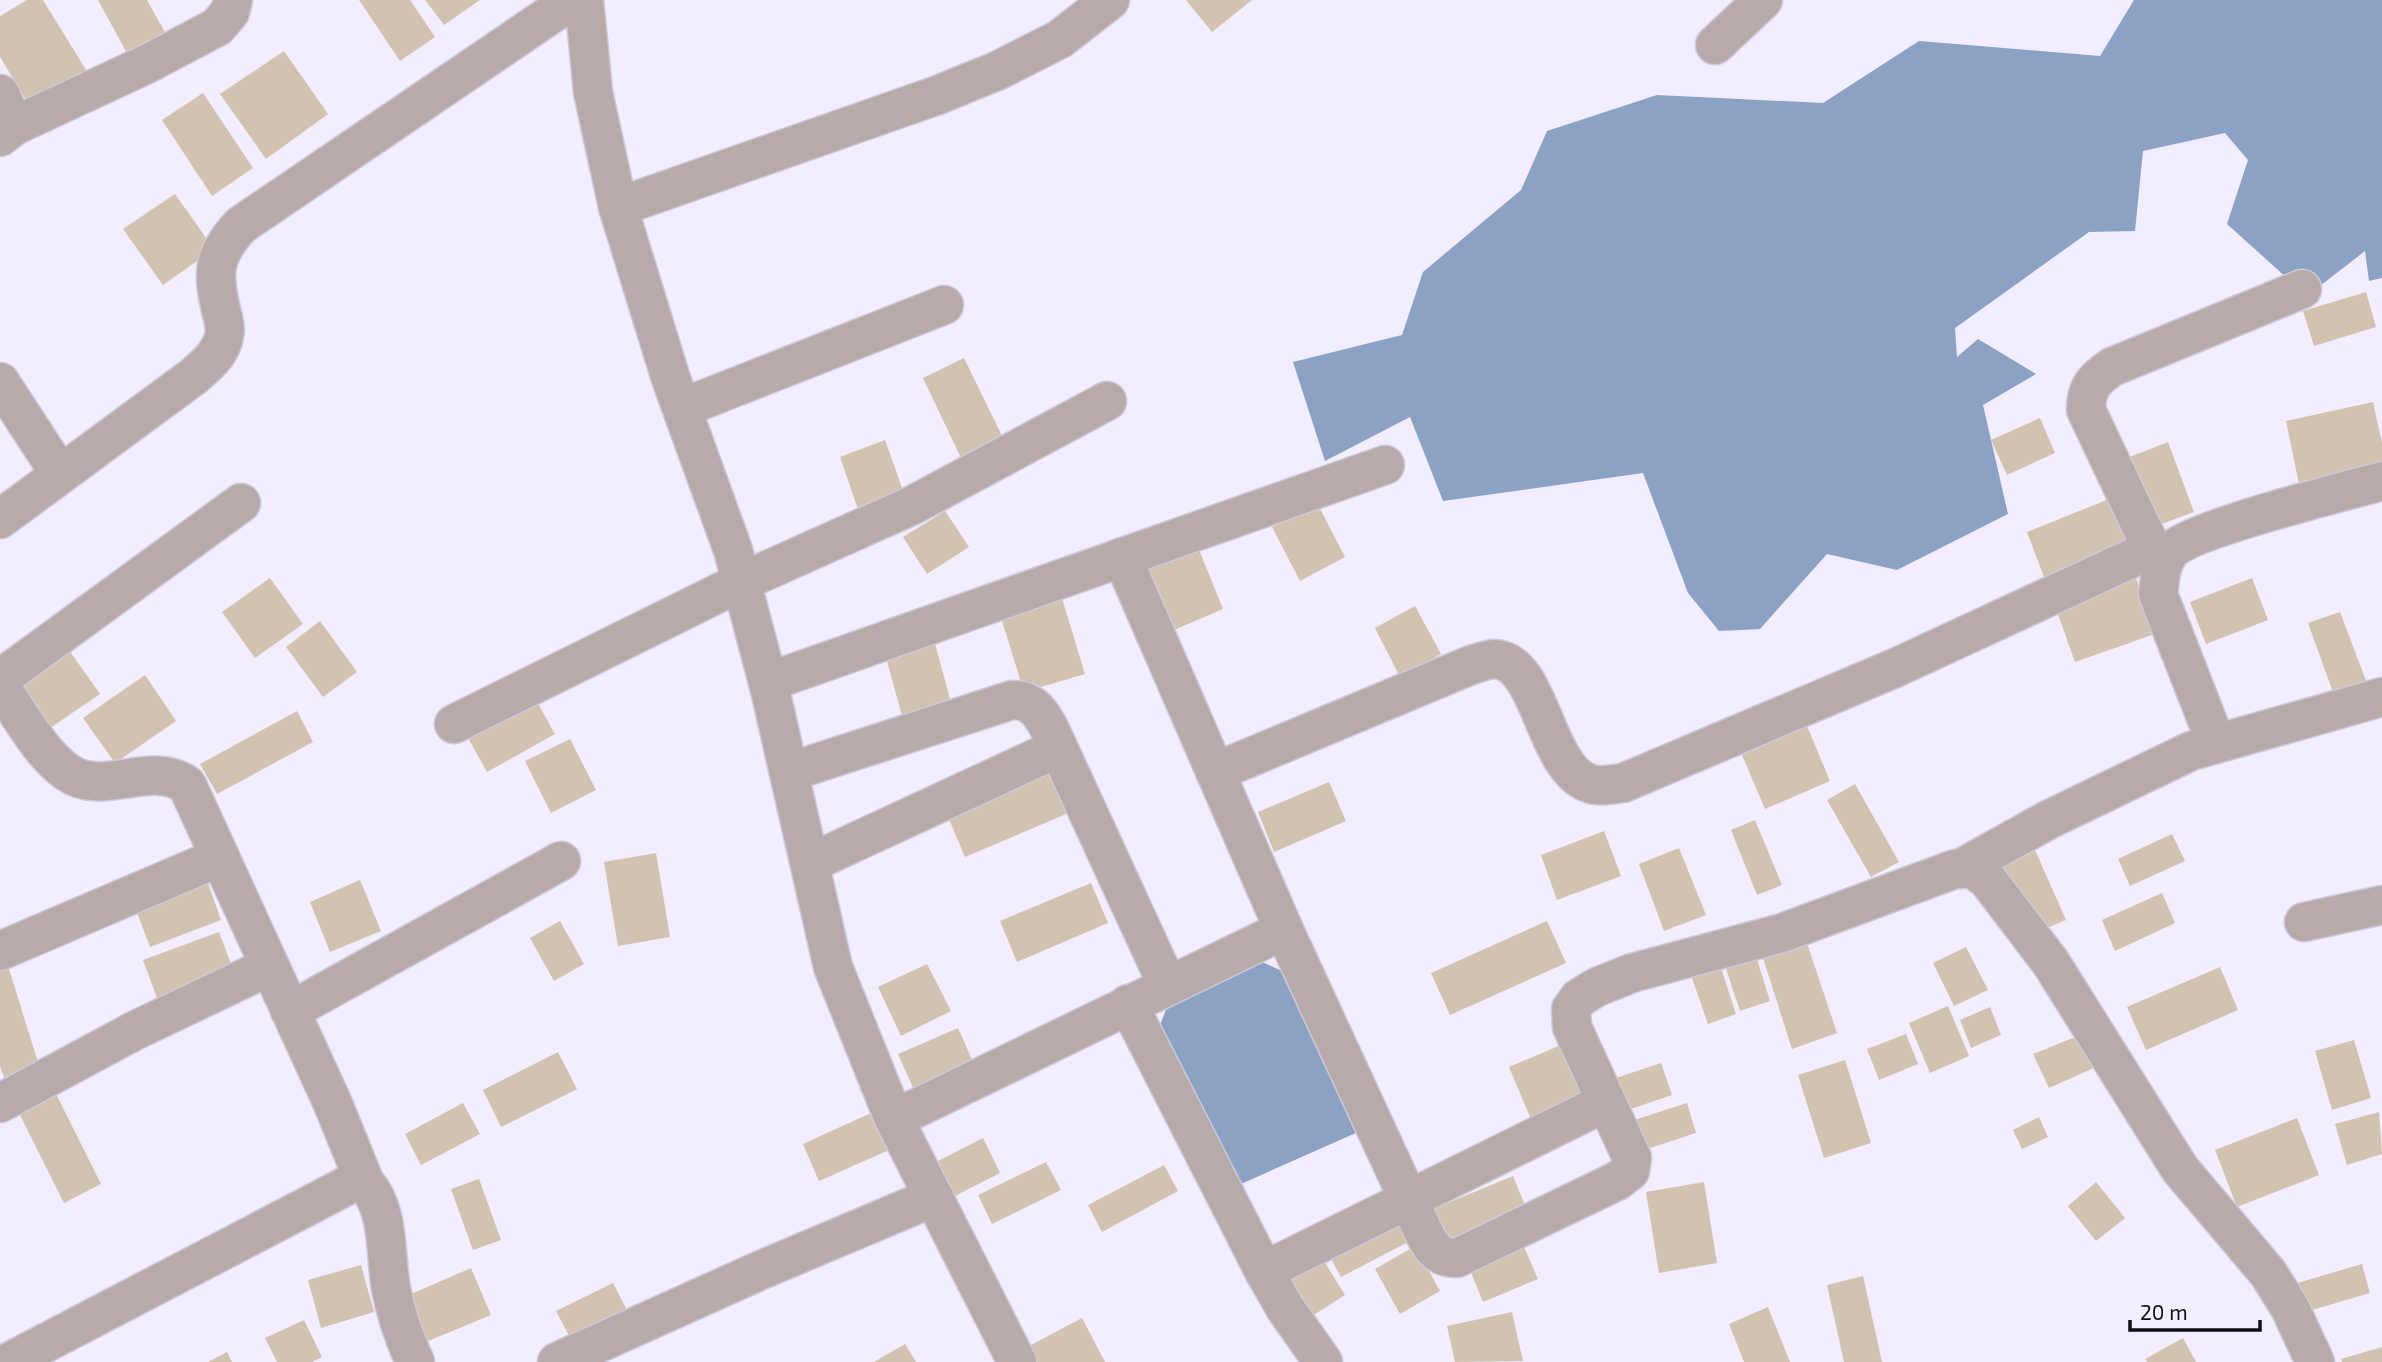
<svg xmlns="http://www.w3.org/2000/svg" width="2382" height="1362" viewBox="0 0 2382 1362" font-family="'Exo 2',sans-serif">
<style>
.water{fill:#8ba2c5}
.building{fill:#d1c3b0}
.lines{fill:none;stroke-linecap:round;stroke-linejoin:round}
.minor-casing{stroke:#cec9da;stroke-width:41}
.minor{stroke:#b7aba9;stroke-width:38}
</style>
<rect width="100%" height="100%" fill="#f2edff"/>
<g class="water">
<path d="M2134 0H2382V278L2369 281 2365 251 2307 296 2227 224 2248 160 2225 133 2143 151 2135 231 2089 232 1955 328 1957 357 1978 339 2036 374 1983 405 2008 514 1897 570 1827 554 1760 629 1719 631 1688 593 1643 473 1443 501 1410 417 1325 461 1293 362 1402 335 1423 272 1521 190 1547 131 1657 95 1823 103 1919 41 2100 56Z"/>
<path d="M1256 959 1301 980 1367 1128 1241 1184 1158 1031 1171 996Z"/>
</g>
<g class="building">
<path d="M27 0H43L91 78 34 113 0 57V16Z"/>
<path d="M98 0H147L166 34 128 55Z"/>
<path d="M359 0H410L435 37 400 61Z"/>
<path d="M425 0H480L444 25Z"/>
<path d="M1186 0H1252L1212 32Z"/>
<path d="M284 51 328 114 266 159 220 94Z"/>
<path d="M203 93 253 168 212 196 162 120Z"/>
<path d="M175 194 214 249 163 285 123 229Z"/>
<path d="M2366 292 2376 327 2314 346 2303 311Z"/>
<path d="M964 358 1004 440 962 460 923 378Z"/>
<path d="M2373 402 2382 443V466L2299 484 2286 421Z"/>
<path d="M2040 418 2055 453 2007 475 1991 440Z"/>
<path d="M885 440 907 502 861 518 840 457Z"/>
<path d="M2168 442 2194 512 2148 529 2122 460Z"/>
<path d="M2109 499 2127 544 2044 577 2027 532Z"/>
<path d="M1317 503 1345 557 1300 581 1272 527Z"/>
<path d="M945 511 969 547 927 574 903 537Z"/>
<path d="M1197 545 1223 609 1174 630 1147 565Z"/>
<path d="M2135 575 2155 634 2075 662 2054 603Z"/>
<path d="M270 578 303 624 255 658 222 612Z"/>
<path d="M2252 578 2268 620 2206 644 2190 602Z"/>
<path d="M1060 592 1085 674 1024 692 999 611Z"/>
<path d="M1415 606 1441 654 1400 677 1375 628Z"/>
<path d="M2340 612 2368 686 2335 698 2308 623Z"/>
<path d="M320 621 357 672 323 697 286 647Z"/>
<path d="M934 640 953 710 904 723 885 654Z"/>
<path d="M66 646 100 694 50 728 17 680Z"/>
<path d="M145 675 176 721 115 763 83 718Z"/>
<path d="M536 700 555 734 487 772 468 738Z"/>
<path d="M297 711 313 742 217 794 200 764Z"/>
<path d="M1807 726 1830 781 1765 809 1742 755Z"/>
<path d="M570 739 596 790 551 813 525 761Z"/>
<path d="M1053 767 1071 812 965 857 946 812Z"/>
<path d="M1329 782 1346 821 1274 852 1258 812Z"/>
<path d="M1855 784 1899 862 1871 877 1827 800Z"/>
<path d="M1755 820 1782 885 1757 895 1731 830Z"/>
<path d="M1604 831 1621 876 1557 900 1541 855Z"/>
<path d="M2172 834 2185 861 2130 886 2118 859Z"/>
<path d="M1679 848 1706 915 1664 931 1639 864Z"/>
<path d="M2035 850 2066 920 2033 934 2003 866Z"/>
<path d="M656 853 670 937 618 946 604 862Z"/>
<path d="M360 880 381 931 330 952 310 902Z"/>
<path d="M208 883 221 920 150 947 136 910Z"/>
<path d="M1091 883 1108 923 1017 962 1000 921Z"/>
<path d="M2162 893 2175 923 2115 951 2102 920Z"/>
<path d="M560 921 584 964 554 981 530 938Z"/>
<path d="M1547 921 1566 963 1450 1015 1431 973Z"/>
<path d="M219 932 233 969 157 998 143 960Z"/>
<path d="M1807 943 1837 1033 1792 1049 1763 958Z"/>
<path d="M1966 947 1988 990 1954 1006 1933 963Z"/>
<path d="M1756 956 1770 1001 1740 1011 1725 966Z"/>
<path d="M927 964 951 1011 901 1036 878 987Z"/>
<path d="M8 966 42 1075 7 1086 0 1066V968Z"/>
<path d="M2220 967 2238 1010 2146 1050 2127 1007Z"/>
<path d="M1721 968 1736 1014 1708 1024 1692 978Z"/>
<path d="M1948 1006 1969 1056 1930 1073 1909 1023Z"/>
<path d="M1990 1007 2001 1035 1971 1048 1960 1020Z"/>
<path d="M958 1028 978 1073 918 1099 898 1054Z"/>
<path d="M2090 1031 2107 1062 2049 1088 2033 1054Z"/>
<path d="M1906 1034 1918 1064 1879 1080 1867 1049Z"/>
<path d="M2354 1040 2371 1098 2332 1110 2315 1051Z"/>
<path d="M1568 1042 1596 1105 1536 1131 1509 1067Z"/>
<path d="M558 1052 577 1089 501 1127 483 1090Z"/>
<path d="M1845 1060 1871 1143 1824 1158 1798 1075Z"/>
<path d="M1661 1063 1672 1095 1622 1112 1610 1080Z"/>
<path d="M56 1094 101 1184 64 1203 19 1113Z"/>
<path d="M463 1103 480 1134 421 1165 405 1134Z"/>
<path d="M1687 1103 1696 1133 1641 1151 1631 1121Z"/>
<path d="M873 1112 889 1150 819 1181 803 1144Z"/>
<path d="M2379 1112 2382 1154 2347 1165 2335 1124Z"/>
<path d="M2039 1117 2048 1137 2022 1149 2013 1130Z"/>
<path d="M2297 1118 2319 1175 2237 1207 2215 1150Z"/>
<path d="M983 1138 1000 1173 953 1197 936 1162Z"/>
<path d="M1046 1162 1061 1190 992 1224 978 1195Z"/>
<path d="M1164 1165 1178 1191 1102 1232 1088 1205Z"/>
<path d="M1513 1176 1530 1218 1450 1251 1433 1209Z"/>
<path d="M479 1179 501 1240 473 1250 451 1189Z"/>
<path d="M1704 1182 1717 1263 1659 1273 1646 1192Z"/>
<path d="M2096 1182 2125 1218 2096 1241 2068 1206Z"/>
<path d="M1403 1217 1414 1239 1341 1277 1329 1255Z"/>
<path d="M1522 1242 1538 1279 1483 1302 1468 1265Z"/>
<path d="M1415 1246 1440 1291 1400 1314 1375 1269Z"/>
<path d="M1322 1258 1345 1295 1301 1323 1277 1286Z"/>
<path d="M2362 1264 2370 1293 2302 1313 2294 1284Z"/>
<path d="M361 1265 374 1312 321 1328 308 1280Z"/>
<path d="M471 1268 491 1315 421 1344 402 1298Z"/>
<path d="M1863 1276 1882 1362H1844L1827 1285Z"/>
<path d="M613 1283 630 1316 574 1345 556 1311Z"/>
<path d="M1768 1307 1790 1362H1744L1729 1324Z"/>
<path d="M1512 1312 1523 1361 1455 1362 1447 1326Z"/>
<path d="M1082 1318 1105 1362H1035L1027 1347Z"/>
<path d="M304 1320 322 1357 312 1362H277L265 1338Z"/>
<path d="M2183 1338 2196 1362H2147L2145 1359Z"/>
<path d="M905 1344 916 1362H874Z"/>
<path d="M2382 1347V1362H2342L2341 1359Z"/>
<path d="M227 1352 232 1362H208Z"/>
</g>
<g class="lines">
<g class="minor-casing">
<g id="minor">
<path d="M584 0 593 92 618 207 671 379 733 550 771 694 833 967 894 1119 1017 1362"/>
<path d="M1715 45 1763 0"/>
<path d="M0 94 14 126 0 137"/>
<path d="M14 126 147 64 217 27 230 12 233 0"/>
<path d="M618 207 938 95 999 70 1060 39 1110 0"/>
<path d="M0 382 60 474"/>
<path d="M682 408 944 305"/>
<path d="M0 519 194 376C205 366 217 357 222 343 227 331 224 322 221 310 212 272 213 255 241 225L572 0"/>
<path d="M1122 557 1284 930"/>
<path d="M2161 568 2086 410C2086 388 2094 379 2112 367L2302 289"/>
<path d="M0 679 241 503"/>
<path d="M768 682 1385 465"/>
<path d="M0 686C20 714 39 752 67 772 103 798 151 759 187 785L333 1104 365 1183"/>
<path d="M454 724 741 582 913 505 1107 401"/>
<path d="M2216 743 2158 594C2160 580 2160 566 2169 553 2187 530 2346 491 2382 481"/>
<path d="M789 772 1012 700C1034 700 1042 714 1051 732L1167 984"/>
<path d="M1215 772 1471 665C1478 663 1486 660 1493 659 1543 658 1543 776 1595 785 1604 786 1614 784 1623 783L1895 668 2152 549"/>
<path d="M810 863 1058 748"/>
<path d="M1960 869 2048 820 2191 751 2382 697"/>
<path d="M2304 922 2382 905"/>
<path d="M0 951 220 857"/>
<path d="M1128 1004 1264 1271 1285 1308 1323 1362"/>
<path d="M290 1011 561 861"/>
<path d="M0 1103 136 1030 268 967"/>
<path d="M894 1119 1284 930 1424 1233C1432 1249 1438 1258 1457 1258L1617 1181 1630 1171 1632 1158 1572 1027 1571 1009 1579 998 1597 987 1632 973 1782 933 1955 869H1973L1987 879 2051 963 2180 1169 2268 1273 2290 1308 2315 1362"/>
<path d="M1264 1271 1606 1102"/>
<path d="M9 1362 354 1182 365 1183C390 1209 385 1255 391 1289 396 1314 404 1338 415 1362"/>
<path d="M557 1362 761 1270 934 1197"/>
</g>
</g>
<use href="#minor" class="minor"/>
</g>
<path d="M2130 1320v10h130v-10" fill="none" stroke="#100d15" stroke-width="3.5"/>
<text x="2140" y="1320" font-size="21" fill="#100d15" stroke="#f2edff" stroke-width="5" paint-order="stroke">20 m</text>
</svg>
